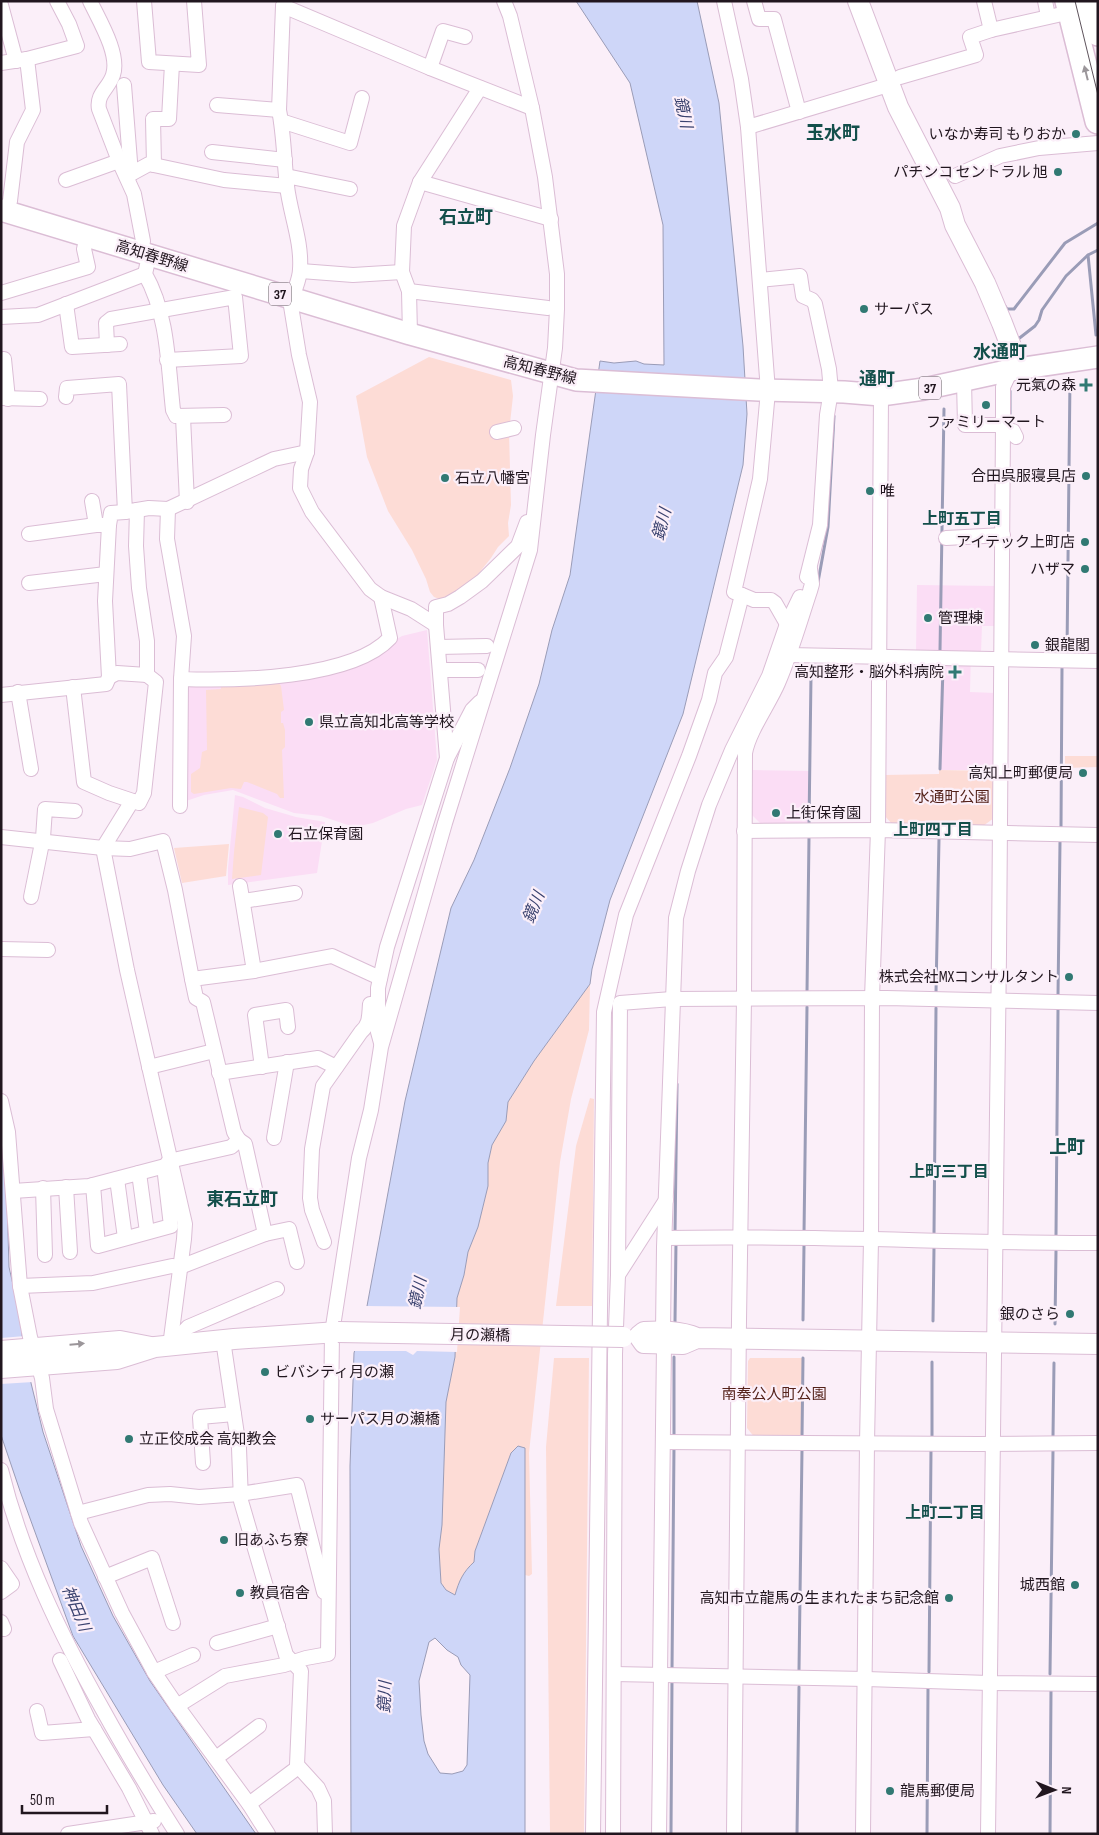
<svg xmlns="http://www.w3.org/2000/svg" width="1099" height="1835" viewBox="0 0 1099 1835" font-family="'Sofia Sans Condensed','Noto Sans JP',sans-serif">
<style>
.built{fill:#fbddf5}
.green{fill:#fddcd6}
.water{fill:#ced6f8;stroke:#9a9cb7;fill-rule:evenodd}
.pier{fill:#fbeff9}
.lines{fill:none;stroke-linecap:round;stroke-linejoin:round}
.stream{stroke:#9a9cb7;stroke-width:3}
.street-casing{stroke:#dbbdd5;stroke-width:16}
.secondary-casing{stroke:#dbbdd5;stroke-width:22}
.primary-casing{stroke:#dbbdd5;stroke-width:24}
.highway-casing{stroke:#dbbdd5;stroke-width:28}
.street{stroke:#fff;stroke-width:14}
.secondary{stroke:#fff;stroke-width:20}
.primary{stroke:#fff;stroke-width:21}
.highway{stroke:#fff;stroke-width:25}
.tram{stroke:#5d525b;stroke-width:1}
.secondary-bridge-casing{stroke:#dbbdd5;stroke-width:22;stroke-linecap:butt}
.secondary-bridge{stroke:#fff;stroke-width:20}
.oneway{fill:#9b969a}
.poi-dot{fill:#317973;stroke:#fbeff9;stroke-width:2}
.labels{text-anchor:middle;stroke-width:4.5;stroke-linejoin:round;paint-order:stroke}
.shield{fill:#fbeff9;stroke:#625760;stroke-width:1}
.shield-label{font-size:14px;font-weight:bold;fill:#21161f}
.poi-label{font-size:15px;fill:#21161f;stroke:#fbeff9;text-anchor:start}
.street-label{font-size:15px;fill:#21161f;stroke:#fbeff9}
.park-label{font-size:15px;fill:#54221a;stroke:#fbeff9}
.water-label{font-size:16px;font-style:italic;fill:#3a426f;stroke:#fbeff9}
.neighbourhood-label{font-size:16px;font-weight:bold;fill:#134f4b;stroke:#fbeff9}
.quarter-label{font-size:18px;font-weight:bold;fill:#134f4b;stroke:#fbeff9}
</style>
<rect width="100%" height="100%" fill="#fbeff9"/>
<g class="built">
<path d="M917 585 997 586 996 626H982L981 652H971L970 692 995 693 994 770H939L941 652 916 651Z"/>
<path d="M427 630 437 760 422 805 406 809 373 823 354 827 321 816 294 813 233 790 204 795 183 802 184 683 286 680 390 643 402 636Z"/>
<path d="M753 770 809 771 808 825H762L752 815Z"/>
<path d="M235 795 243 797 265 808 296 817 325 822 317 873 228 885V868Z"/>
</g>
<g class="green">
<path d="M429 357 511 380 513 396 509 432 511 505 508 523 509 536 498 547 491 558 467 588 442 600 434 597 430 592 426 579 412 550 388 511 367 457 356 396Z"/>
<path d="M278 682 281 686 284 710 281 712V723H283L285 730V747L282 750 284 798H280L277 794 247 782H244L241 789 231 788 194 794 191 792V774L200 768 202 752 207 750 206 690 221 689V687Z"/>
<path d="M1065 756H1098V767L1065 768Z"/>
<path d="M939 770 994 771V818L983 826 893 825 884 815 885 775 939 774Z"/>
<path d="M239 807 263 813 268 817 261 875 232 879 234 852Z"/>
<path d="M229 844 226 876 182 883 174 848Z"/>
<path d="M590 984 589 1030 571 1099 560 1162 529 1453 532 1574 529 1576 525 1575V1448L518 1446 511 1453 475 1551 474 1562C463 1572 459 1581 455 1595L446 1590 441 1583 439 1549 442 1525 446 1402 455 1357 457 1298 464 1275 468 1252 478 1227 488 1186V1163L492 1145 506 1121 508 1102 534 1061Z"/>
<path d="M590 1098 594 1099 592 1306H556L576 1146Z"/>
<path d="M554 1358H589L584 1834H550L546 1447Z"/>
<path d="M750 1358H802L801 1438H755L747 1428 748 1361Z"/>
</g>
<g class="water">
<path d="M576 1H697L719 103 743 346 747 414 743 465 683 714 610 900 592 969 590 984 534 1061 508 1102 506 1121 492 1145 488 1163V1186L478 1227 468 1252 464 1275 457 1298 455 1357 446 1402 442 1525 439 1549 441 1583 446 1590 455 1595C459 1581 463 1572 474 1562L475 1551 511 1453 518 1446 525 1448V1834H351L350 1466 354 1353 367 1306 405 1101 451 908 474 860 510 768 539 684 552 630 570 575 600 361 614 363 636 361 644 364 664 365 663 225 630 83ZM435 1638 447 1650 458 1657 461 1665 470 1675 467 1765 463 1771 452 1774 440 1773 428 1754 424 1741 421 1715 419 1681 429 1642Z"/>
<path d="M1 1143 6 1167 9 1267 21 1320 22 1335 31 1383 43 1432 81 1546 113 1616 150 1681 256 1834H197L163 1785 73 1636 20 1491 1 1435Z"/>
</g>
<g class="pier">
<path d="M364 1306 460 1307 457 1352 417 1351 413 1355 406 1351H352Z"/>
<path d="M25 1336 33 1382 1 1384V1338Z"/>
</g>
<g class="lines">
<g class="stream">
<path d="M1005 306 1007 309H1014L1065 243 1098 223"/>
<path d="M1096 335 1088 255 1098 250"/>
<path d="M1017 340 1035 326 1039 320 1042 310 1066 276 1088 255"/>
<path d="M1010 428V391"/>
<path d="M818 582 828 527 834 416"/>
<path d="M940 650 944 409"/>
<path d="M1067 652 1070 378"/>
<path d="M940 769 943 667"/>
<path d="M809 825 811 676"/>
<path d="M1061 827 1062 668"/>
<path d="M807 992 809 837"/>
<path d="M936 992 939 839"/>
<path d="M1058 995 1060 842"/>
<path d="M675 1234 677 1084"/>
<path d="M804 1234 807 1007"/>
<path d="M934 1235 936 1008"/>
<path d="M1056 1235 1058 1010"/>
<path d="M803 1320 804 1245"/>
<path d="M933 1321 934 1248"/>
<path d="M675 1322 676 1242"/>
<path d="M1055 1324 1056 1251"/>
<path d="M1053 1436 1054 1363"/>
<path d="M674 1438V1357"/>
<path d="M802 1438 803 1358"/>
<path d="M932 1438V1362"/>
<path d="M799 1670 802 1450"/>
<path d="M672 1671 674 1446"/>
<path d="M929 1672 931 1450"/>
<path d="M1050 1674 1053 1451"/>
<path d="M671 1834 672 1680"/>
<path d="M797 1834 799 1687"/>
<path d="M927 1834 928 1688"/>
<path d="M1050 1834 1051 1690"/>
</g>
<g class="street-casing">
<g id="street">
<path d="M90 1C99 20 120 54 113 75 109 88 96 94 99 109L119 161 134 194 143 241 141 253"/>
<path d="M144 1 149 62 199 65 194 1"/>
<path d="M285 1 283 6 279 110C284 135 284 161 287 186 290 213 302 241 300 269 300 281 292 293 291 306L299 355 310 402 307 452 301 469 300 488 312 512 370 589 381 597 411 609 436 625"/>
<path d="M754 1 759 19H774L799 112"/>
<path d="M984 1 991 30"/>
<path d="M1045 1 1048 16"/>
<path d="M1 5 16 61"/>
<path d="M283 6 430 68 532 108"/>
<path d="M1 63 27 59 77 46 69 24 57 1"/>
<path d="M430 68 443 31 465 37"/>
<path d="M900 77 976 55 970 37 991 30 1071 12"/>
<path d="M124 85 131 174"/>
<path d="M217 105 279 110"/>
<path d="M281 121 350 143 362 98"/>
<path d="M748 127 888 85"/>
<path d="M212 152 285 160"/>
<path d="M154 165 153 119H169L172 64"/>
<path d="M127 176 149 164 224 180 287 186"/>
<path d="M286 176 350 189"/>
<path d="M955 176 1000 156 1039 148 1098 143"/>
<path d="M66 180 119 161"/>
<path d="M420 182 551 219"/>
<path d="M6 212 10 201 17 142 33 110 27 59"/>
<path d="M149 256 145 274C168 314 168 365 173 410L176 416 224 415"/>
<path d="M301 271 353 275 402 272"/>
<path d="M760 280 800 276 803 296 812 300 815 304 829 369 831 391 827 415 820 525 807 577"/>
<path d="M409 291 548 308"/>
<path d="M1 293 88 267 84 249 87 236"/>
<path d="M66 304 72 347 120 344"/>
<path d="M1 317 38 315 145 274"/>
<path d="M410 334 409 291 402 272 404 226 420 182 480 88"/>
<path d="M107 345 106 323 111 319 235 297 241 356 167 360"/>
<path d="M4 359 8 399"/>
<path d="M964 381 965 425H1003"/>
<path d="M66 397 67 388 119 384 125 512 149 508 168 509 274 459 307 452"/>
<path d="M1 398 40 399"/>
<path d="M183 417 187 502"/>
<path d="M1003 431H1013L1016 437"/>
<path d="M497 432 514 428"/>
<path d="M92 501 96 525"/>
<path d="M168 509 167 539 184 636 181 679C235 681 352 679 390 638L381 597"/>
<path d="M29 534 96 525H109L111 513 125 512"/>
<path d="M946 538 1003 535"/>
<path d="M29 583 106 574"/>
<path d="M742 595 754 600H771L775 603 787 624"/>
<path d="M438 647 487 646"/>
<path d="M788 655 1098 661"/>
<path d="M440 670H478"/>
<path d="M109 677 117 673 147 675"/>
<path d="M73 687 84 782 109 793 139 803 144 793 156 682 147 675V641L139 588 136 546 137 510"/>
<path d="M18 692 31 769"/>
<path d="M1 695 106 684 109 677 105 601 109 525"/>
<path d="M447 758 472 710 480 702"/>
<path d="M132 801 103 848 127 970 185 1224 184 1239 170 1346"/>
<path d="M180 806 181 679"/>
<path d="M744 831 878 830 1098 835"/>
<path d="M1 837 103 848 130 849 163 841 175 890 192 979"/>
<path d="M240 886 254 971"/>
<path d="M31 897 43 838 45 809 75 811"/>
<path d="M243 901 295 893"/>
<path d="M1 949 48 950"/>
<path d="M381 1043 378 1032V988L387 947 447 758 436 625V607L448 604 460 597 482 581 518 546 527 522"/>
<path d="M149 1067 214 1051"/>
<path d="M262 1067 255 1015 286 1010 288 1027"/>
<path d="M219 1073 318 1058 336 1067"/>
<path d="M1 1101 8 1132 20 1286 30 1337 42 1378 46 1409 81 1523 122 1613 154 1672 177 1706 249 1804 268 1834"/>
<path d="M274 1138 287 1062"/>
<path d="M139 1173 147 1232"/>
<path d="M117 1179 125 1238"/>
<path d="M93 1185 98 1246 171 1226 165 1175"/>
<path d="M66 1187 70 1252"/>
<path d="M43 1188 45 1255"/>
<path d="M13 1191 89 1186 165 1166 169 1161 231 1147 239 1140 234 1132 203 1002 196 998 192 979 254 971 332 956 380 978"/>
<path d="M265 1234 289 1229 297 1262"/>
<path d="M666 1238C810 1235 954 1243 1098 1243"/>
<path d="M324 1242 312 1210 310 1198 312 1149 323 1086 361 1032C370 1024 369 1016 370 1004"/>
<path d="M618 1275 666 1200"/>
<path d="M20 1286 93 1283 172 1266 180 1267 265 1234 245 1144 239 1140"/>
<path d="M663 1332 664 1247 676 918 688 871 709 805 732 750 769 676 787 624 800 597"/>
<path d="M223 1340 239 1448 241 1501 286 1655 301 1671 297 1765 318 1788 324 1801 325 1834"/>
<path d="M170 1346 188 1327 277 1289"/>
<path d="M663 1442 978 1444 1098 1443"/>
<path d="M203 1463 200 1417 234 1414"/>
<path d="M1 1470C22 1555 60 1634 103 1710 126 1752 151 1793 177 1834"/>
<path d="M78 1513 148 1495 170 1494 199 1497 240 1494 297 1485 324 1592"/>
<path d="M1 1568 12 1584 1 1592"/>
<path d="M105 1577 152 1558 173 1623"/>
<path d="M1 1622 4 1629"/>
<path d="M217 1643 278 1626"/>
<path d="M60 1660 88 1719 129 1788 152 1834"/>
<path d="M154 1672 193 1655"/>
<path d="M614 1674 866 1679 989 1683 1098 1684"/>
<path d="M660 1675 664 1344"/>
<path d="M177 1706 225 1676 284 1665 306 1658 328 1654 332 1333 359 1158 371 1110 381 1047 445 823 530 550 543 435 555 348 557 309V274L545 177 532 108 510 16 504 1"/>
<path d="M37 1711 42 1733 94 1729"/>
<path d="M216 1758 259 1726"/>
<path d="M249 1804 293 1771"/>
<path d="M68 1834 154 1821"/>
<path d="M593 1834 604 1012 626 915 689 756 709 700 715 673 726 657 742 595 734 592 760 479 768 391 748 127 741 79 724 1"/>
<path d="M613 1834 615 1354 618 1275 620 1003 672 999 886 998 1098 1003"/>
<path d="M659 1834 661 1675"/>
<path d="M734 1834 739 1320 744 999 745 753C749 731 769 704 778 683 791 653 800 621 810 591L812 584 810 569"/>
<path d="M863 1834 867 1443 871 1240 872 998 878 830 881 395"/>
<path d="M988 1834 999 954 1003 425V387L1011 370"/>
</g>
</g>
<g class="secondary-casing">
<g id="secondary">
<path d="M858 1 898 107 950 208 955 225 985 283 1002 323 1012 349 1011 370"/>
<path d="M697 1338 683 1344 644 1343 639 1336 644 1332C662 1331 680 1331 697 1338L1098 1344"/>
<path d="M1 1351 120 1341 151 1347"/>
<path d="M1 1368 117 1359 155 1347 234 1339 338 1332"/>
</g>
</g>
<g class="primary-casing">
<path id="primary" d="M1 210 410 334 576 380 759 390 844 392 881 395 924 389 1011 370 1098 357"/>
</g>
<g class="highway-casing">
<g id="highway">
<path d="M1068 1 1098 121"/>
<path d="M1090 1 1098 33"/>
</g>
</g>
<use href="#street" class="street"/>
<use href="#secondary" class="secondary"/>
<use href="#primary" class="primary"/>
<use href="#highway" class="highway"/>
<path class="tram" d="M1075 1 1098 95"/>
<g class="secondary-bridge-casing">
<path id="secondary-bridge" d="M338 1332 623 1337"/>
</g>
<use href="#secondary-bridge" class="secondary-bridge"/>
</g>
<defs><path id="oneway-solid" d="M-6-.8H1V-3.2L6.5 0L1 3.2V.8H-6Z" transform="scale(1.25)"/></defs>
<g class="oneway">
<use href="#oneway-solid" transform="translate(1086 73) rotate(-104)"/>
<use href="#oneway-solid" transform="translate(77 1344) rotate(-5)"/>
</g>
<g class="poi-dot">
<circle cx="1076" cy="134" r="5"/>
<circle cx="1058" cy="172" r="5"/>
<circle cx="864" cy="309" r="5"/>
<path d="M1083.5 377.5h5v5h5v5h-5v5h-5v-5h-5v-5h5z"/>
<circle cx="986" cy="405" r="5"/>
<circle cx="1086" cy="476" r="5"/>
<circle cx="445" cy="478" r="5"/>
<circle cx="870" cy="491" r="5"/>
<circle cx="1085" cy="542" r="5"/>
<circle cx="1085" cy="569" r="5"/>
<circle cx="928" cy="618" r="5"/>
<circle cx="1035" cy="645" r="5"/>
<path d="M952.5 664.5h5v5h5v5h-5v5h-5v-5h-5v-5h5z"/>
<circle cx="309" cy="722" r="5"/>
<circle cx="1083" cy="773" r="5"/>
<circle cx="776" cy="813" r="5"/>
<circle cx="278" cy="834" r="5"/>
<circle cx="1069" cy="977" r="5"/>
<circle cx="1070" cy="1314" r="5"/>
<circle cx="265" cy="1372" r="5"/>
<circle cx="310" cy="1419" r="5"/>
<circle cx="129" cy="1439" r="5"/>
<circle cx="224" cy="1540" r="5"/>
<circle cx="1075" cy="1585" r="5"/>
<circle cx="240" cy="1593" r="5"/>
<circle cx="949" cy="1598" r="5"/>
<circle cx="890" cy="1791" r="5"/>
</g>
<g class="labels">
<g class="shield">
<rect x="269" y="282.5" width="22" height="23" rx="4"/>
<rect x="919" y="376.5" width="22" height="23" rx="4"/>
</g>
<g class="shield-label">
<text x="280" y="299">37</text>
<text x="930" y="393">37</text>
</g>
<g class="poi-label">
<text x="1066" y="139" text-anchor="end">いなか寿司 もりおか</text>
<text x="1048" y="177" text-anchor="end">パチンコ セントラル 旭</text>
<text x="874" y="314">サーパス</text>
<text x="1076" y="390" text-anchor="end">元氣の森</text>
<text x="986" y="427" text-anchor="middle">ファミリーマート</text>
<text x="1076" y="481" text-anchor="end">合田呉服寝具店</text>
<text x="455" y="483">石立八幡宮</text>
<text x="880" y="496">唯</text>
<text x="1075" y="547" text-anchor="end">アイテック上町店</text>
<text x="1075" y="574" text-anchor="end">ハザマ</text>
<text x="938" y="623">管理棟</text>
<text x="1045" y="650">銀龍閣</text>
<text x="944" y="677" text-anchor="end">高知整形・脳外科病院</text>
<text x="319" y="727">県立高知北高等学校</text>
<text x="1073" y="778" text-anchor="end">高知上町郵便局</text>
<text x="786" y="818">上街保育園</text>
<text x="288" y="839">石立保育園</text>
<text x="1059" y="982" text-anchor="end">株式会社MXコンサルタント</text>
<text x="1060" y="1319" text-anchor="end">銀のさら</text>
<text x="275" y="1377">ビバシティ月の瀬</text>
<text x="320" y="1424">サーパス月の瀬橋</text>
<text x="139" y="1444">立正佼成会 高知教会</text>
<text x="234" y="1545">旧あふち寮</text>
<text x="1065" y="1590" text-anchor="end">城西館</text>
<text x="250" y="1598">教員宿舎</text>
<text x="939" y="1603" text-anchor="end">高知市立龍馬の生まれたまち記念館</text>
<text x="900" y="1796">龍馬郵便局</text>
</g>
<g class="street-label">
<text transform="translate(152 256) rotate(17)" y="5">高知春野線</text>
<text transform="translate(540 370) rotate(14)" y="5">高知春野線</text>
<text transform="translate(480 1335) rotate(1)" y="5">月の瀬橋</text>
</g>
<g class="park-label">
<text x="952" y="802">水通町公園</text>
<text x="774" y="1399">南奉公人町公園</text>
</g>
<g class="water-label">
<text transform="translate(684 112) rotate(78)" y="6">鏡川</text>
<text transform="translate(661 524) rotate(-75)" y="6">鏡川</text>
<text transform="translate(533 907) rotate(-68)" y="6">鏡川</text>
<text transform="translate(417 1293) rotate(-79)" y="6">鏡川</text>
<text transform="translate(77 1608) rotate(67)" y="6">神田川</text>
<text transform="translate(384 1697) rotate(-88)" y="6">鏡川</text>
</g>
<g class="neighbourhood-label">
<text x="962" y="524">上町五丁目</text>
<text x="933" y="835">上町四丁目</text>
<text x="949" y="1177">上町三丁目</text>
<text x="945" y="1518">上町二丁目</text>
</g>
<g class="quarter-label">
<text x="833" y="139">玉水町</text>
<text x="466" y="223">石立町</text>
<text x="1000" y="358">水通町</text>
<text x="877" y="385">通町</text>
<text x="1067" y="1153">上町</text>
<text x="242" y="1205">東石立町</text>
</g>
</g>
<rect width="1099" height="1835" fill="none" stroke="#21161f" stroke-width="5"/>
<g transform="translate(1054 1790) rotate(91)" stroke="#fbeff9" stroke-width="4" paint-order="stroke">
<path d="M0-4L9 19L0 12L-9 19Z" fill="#21161f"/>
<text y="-8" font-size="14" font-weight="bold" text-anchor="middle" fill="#21161f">N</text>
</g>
<path d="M22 1805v8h85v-8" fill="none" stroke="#21161f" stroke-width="2.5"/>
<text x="30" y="1805" font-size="15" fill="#21161f" stroke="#fbeff9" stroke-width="4" paint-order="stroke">50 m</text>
</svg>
